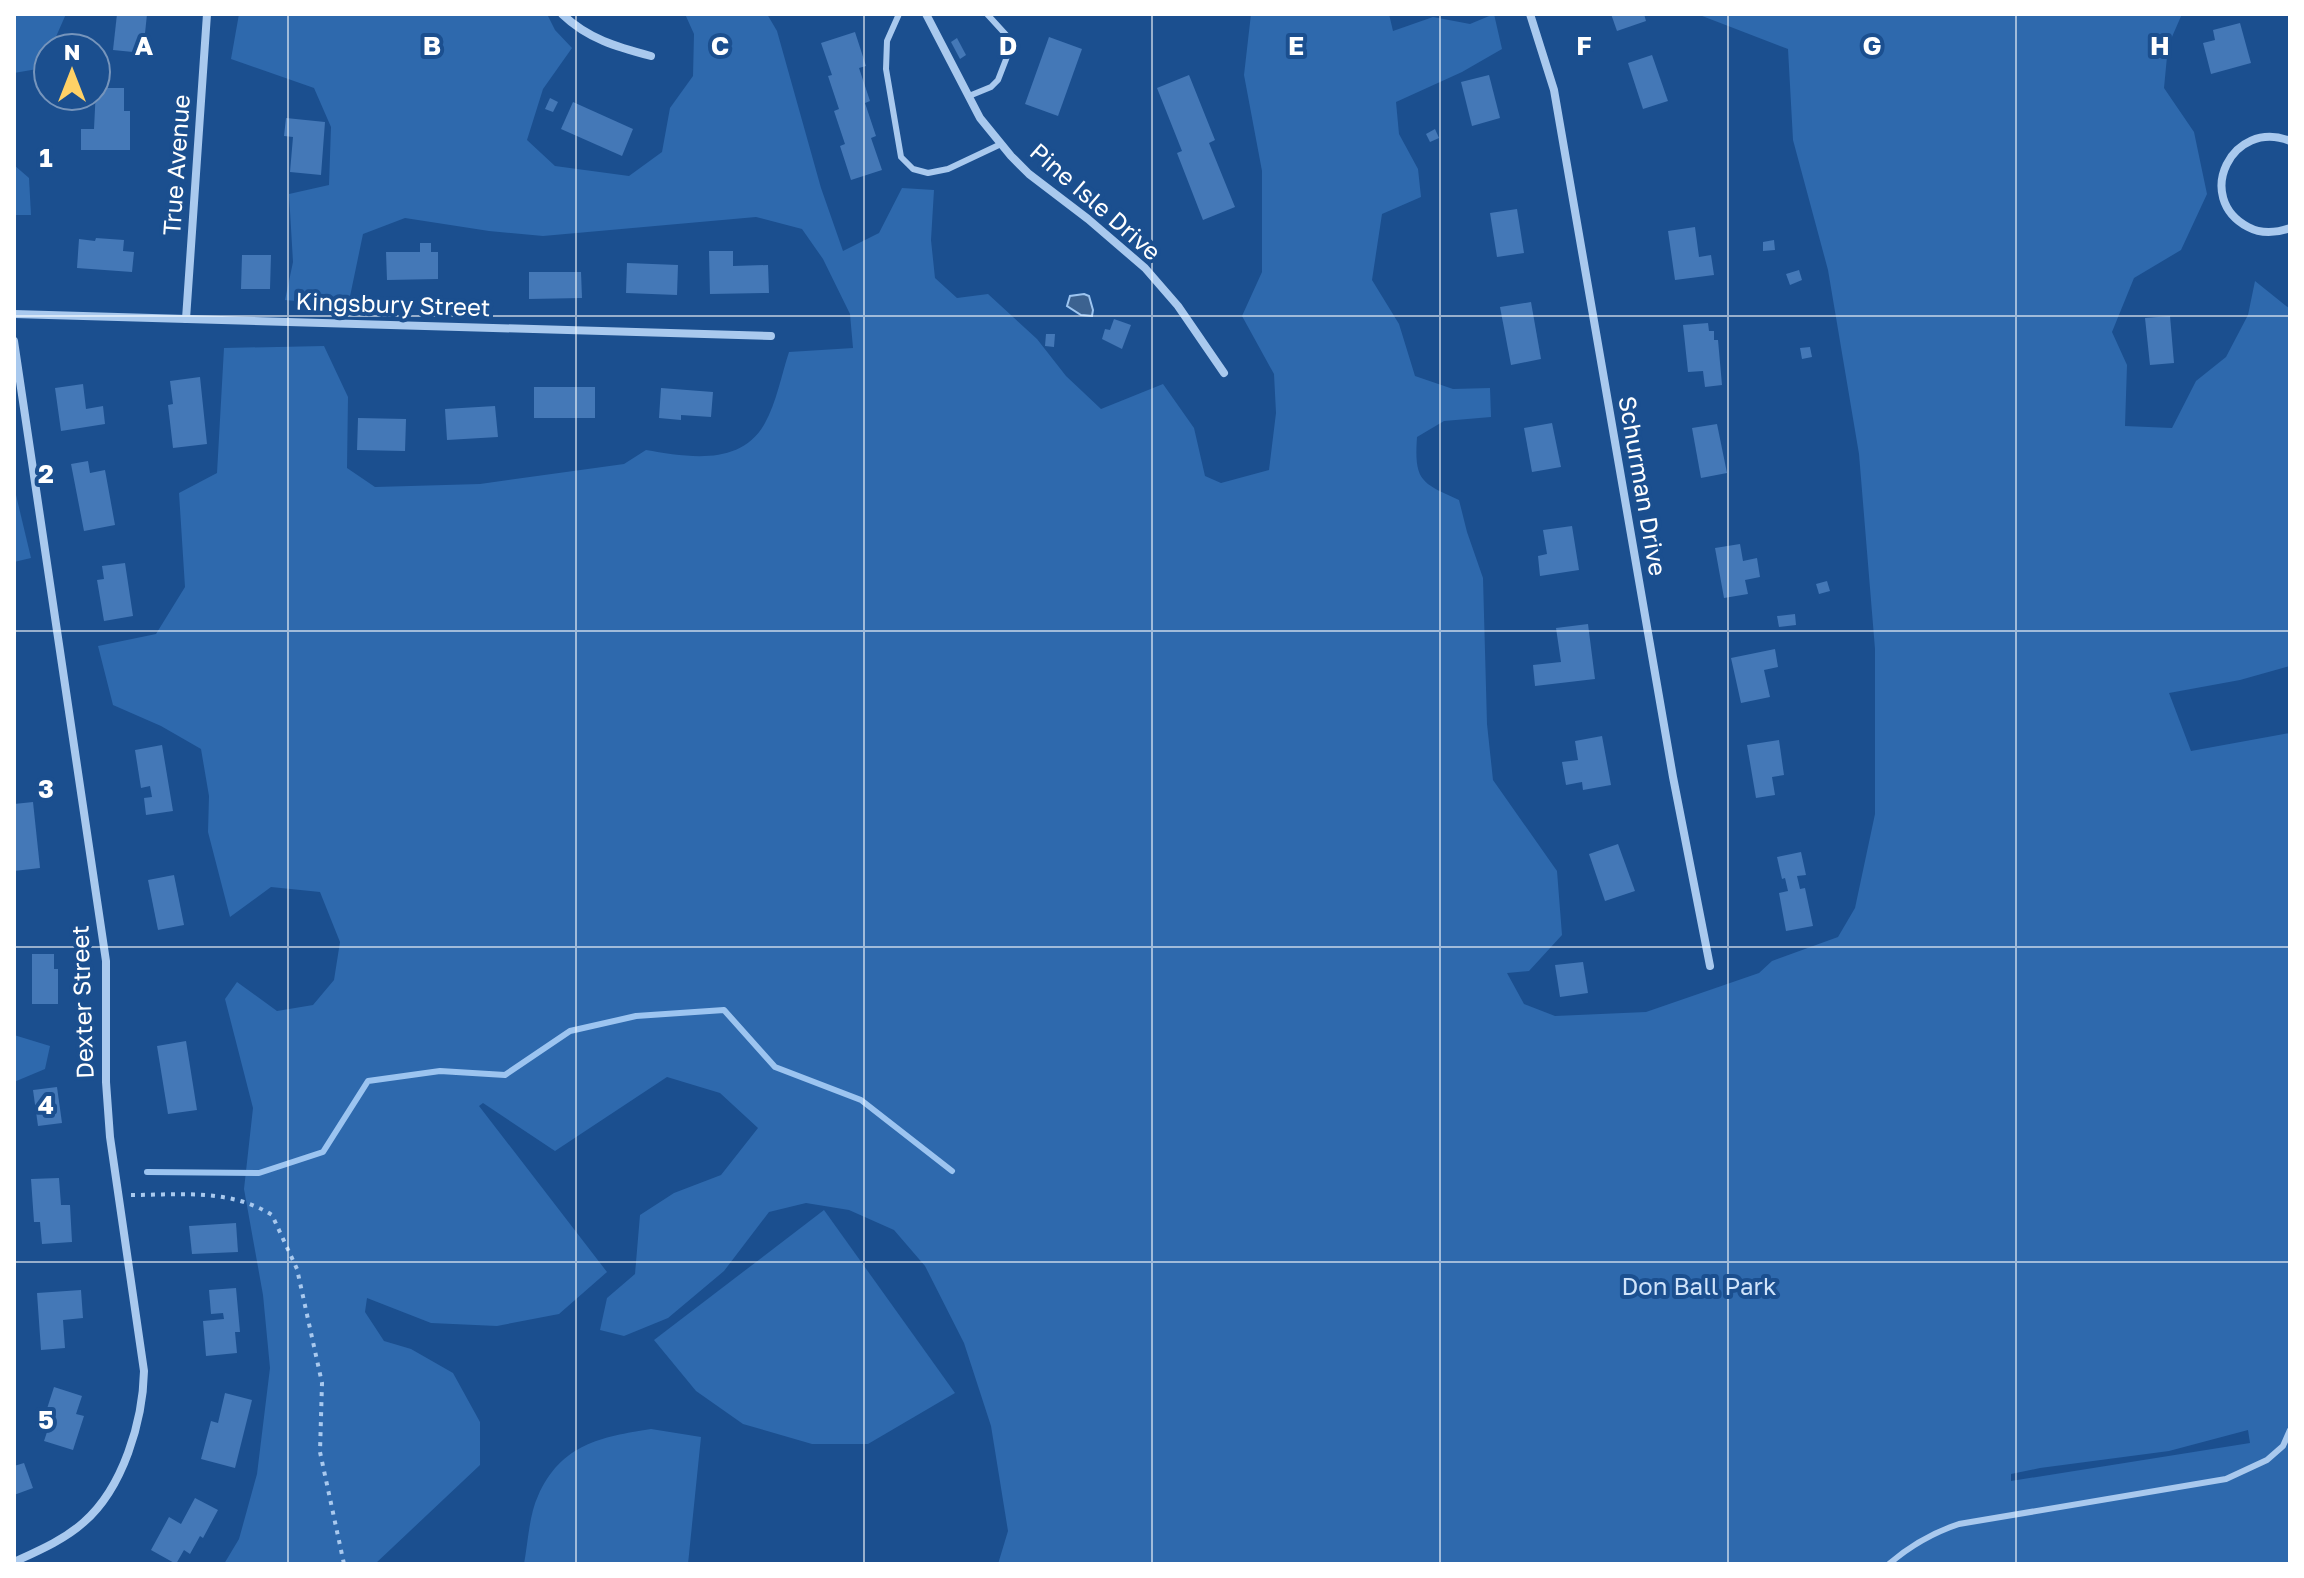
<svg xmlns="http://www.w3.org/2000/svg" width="2304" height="1578" viewBox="0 0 2304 1578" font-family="'Golos Text',sans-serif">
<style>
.green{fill:#2e69ad;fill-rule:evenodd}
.water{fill:#3c6290;stroke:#9cc4f0;stroke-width:2}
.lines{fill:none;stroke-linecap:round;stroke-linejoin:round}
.stream{stroke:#9cc4f0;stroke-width:6}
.building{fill:#4478b7}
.path{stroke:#a9c9ee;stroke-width:4;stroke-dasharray:4 6;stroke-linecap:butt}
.service{stroke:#a9c9ee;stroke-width:6}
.minor{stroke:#a9c9ee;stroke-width:8}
.grid{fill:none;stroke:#fff;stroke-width:2;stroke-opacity:0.55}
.labels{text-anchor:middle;stroke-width:8;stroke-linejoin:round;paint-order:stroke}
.street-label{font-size:24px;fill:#fff;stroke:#1b4f8f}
.park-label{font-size:24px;fill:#cfe3fa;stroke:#1b4f8f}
.grid-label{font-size:26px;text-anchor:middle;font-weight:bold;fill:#fff;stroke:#1b4f8f;stroke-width:8;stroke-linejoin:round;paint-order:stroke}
</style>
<rect width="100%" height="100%" fill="#1b4f8f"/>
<g class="green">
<path d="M14 14H66L51 48H48L43 68 14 73Z"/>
<path d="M239 14H547L555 30 572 48 543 89 527 140 555 166 629 176 662 152 670 108 693 76 694 34 685 14H767L777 31 821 188 843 251 879 233 902 188 934 190 931 240 935 278 957 298 988 294 1037 339 1066 376 1101 409 1163 384 1194 428 1205 476 1221 483 1269 470 1276 413 1274 374 1242 316 1262 272V171L1244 75 1251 14H1389L1393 31 1433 17 1470 24 1494 14 1502 49 1462 72 1396 102 1399 134 1418 169 1421 197 1382 214 1372 280 1399 324 1415 376 1453 389 1490 388 1491 417 1444 421 1417 437C1414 481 1421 483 1459 500L1467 532 1483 578 1487 724 1493 780 1557 871 1562 935 1529 971 1507 973 1524 1004 1555 1016 1646 1012 1759 973 1772 961 1838 937 1855 908 1875 814V649L1859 454 1828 270 1793 140 1788 49 1697 14H2182L2168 46 2164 88 2194 132 2207 194 2181 250 2134 278 2112 332 2127 365 2125 426 2172 428 2196 381 2226 357 2248 315 2255 281 2290 309V666L2240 680 2169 693 2191 751 2290 733V1564H998L1008 1531 991 1426 964 1343 925 1266 894 1230 849 1210 806 1203 769 1212 724 1271 668 1318 624 1336 600 1330 607 1298 635 1274 640 1215 674 1193 721 1175 758 1128 720 1093 667 1077 555 1151 483 1103 479 1106 607 1272 559 1314 497 1326 431 1323 367 1298 365 1312 384 1341 411 1349 453 1373 480 1422V1465L375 1564H224L239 1539 257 1474 270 1368 263 1295 244 1189 253 1108 225 999 237 982 277 1011 313 1005 334 980 340 942 320 892 271 887 230 917 208 832 209 796 201 749 161 726 113 705 98 646 156 634 185 587 179 493 217 473 224 348 324 346 348 397 347 468 375 487 480 484 624 464 646 450C687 457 741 467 765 423 776 404 782 373 789 352L853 348 850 314 823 259 802 229 756 217 543 236 489 231 405 218 363 234 348 306 285 300 293 262 289 194 329 185 331 127 314 88 231 59ZM2248 1430 2250 1443 2011 1481V1474L2040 1468 2169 1451Z"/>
<path d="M14 165 29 178 31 215H14Z"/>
<path d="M16 495 31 558 14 562V496Z"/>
<path d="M14 1035 50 1046 45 1069 14 1082Z"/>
<path d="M824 1210 955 1393 868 1444H812L743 1424 696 1391 654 1340Z"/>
<path d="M651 1429 701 1437 688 1564H524C528 1543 529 1515 538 1496 561 1444 601 1437 651 1429Z"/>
</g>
<path class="water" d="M1084 294 1089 296 1093 310 1092 316 1081 315 1067 306 1070 296Z"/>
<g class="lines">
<path class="stream" d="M147 1172 259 1173 323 1152 368 1081 440 1071 505 1075 570 1031 636 1016 724 1010 775 1067 861 1100 952 1171"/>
</g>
<g class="building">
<path d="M117 14H147L143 53 113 50Z"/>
<path d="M1611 14H1644L1646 21 1617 31Z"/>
<path d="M2240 23 2251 63 2211 74 2203 43 2215 40 2213 30Z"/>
<path d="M855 32 866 66 859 68 870 101 865 103 876 136 871 138 882 170 851 180 840 146 845 144 834 111 839 109 828 76 832 75 821 43Z"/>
<path d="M1049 37 1082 49 1058 116 1025 104Z"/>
<path d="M957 38 966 55 960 59 951 42Z"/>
<path d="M1652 55 1668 101 1643 109 1628 63Z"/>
<path d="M1189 75 1215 140 1209 143 1235 207 1203 220 1177 153 1182 151 1157 88Z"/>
<path d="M1489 75 1500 118 1472 126 1461 82Z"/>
<path d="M96 88H124V111H130V150H81V129H94Z"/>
<path d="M550 98 558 102 553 112 545 109Z"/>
<path d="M573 102 633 129 622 156 561 129Z"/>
<path d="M286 118 325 122 321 175 290 172 293 137 284 136Z"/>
<path d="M1435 129 1439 138 1430 142 1426 134Z"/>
<path d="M1517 209 1524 253 1497 257 1490 213Z"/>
<path d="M1695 227 1699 257 1711 255 1714 275 1675 280 1668 231Z"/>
<path d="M96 238 124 240 123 251 134 252 132 272 77 268 79 239 95 241Z"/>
<path d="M1774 240 1775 250 1763 251V242Z"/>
<path d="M420 243H431V252H438V279L387 280 386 252H420Z"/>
<path d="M709 251H733V266L768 265 769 293 710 294Z"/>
<path d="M242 255H271L270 289H241Z"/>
<path d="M627 263 678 265 677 295 626 293Z"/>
<path d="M1799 270 1802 280 1790 285 1786 274Z"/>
<path d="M529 272H581L582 298 529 299Z"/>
<path d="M1531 302 1541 359 1511 365 1500 307Z"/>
<path d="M2170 316 2174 363 2150 365 2145 318Z"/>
<path d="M1114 319 1131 325 1122 349 1102 339 1105 329 1110 330Z"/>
<path d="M1708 323 1709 331H1714V340H1718L1722 385 1705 387 1703 371 1688 372 1683 325Z"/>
<path d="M1046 334H1055L1054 347 1045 346Z"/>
<path d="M1810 347 1812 357 1802 359 1800 348Z"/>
<path d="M200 377 207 444 173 448 168 405 173 404 170 381Z"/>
<path d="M83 384 86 409 103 406 105 424 61 431 55 388Z"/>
<rect x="534" y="387" width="61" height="31"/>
<path d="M661 388 713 392 711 417 681 415V420L659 418Z"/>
<path d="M495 406 498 437 447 440 445 409Z"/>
<path d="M358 418 406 419 405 451 357 450Z"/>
<path d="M1552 423 1561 467 1532 472 1524 428Z"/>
<path d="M1717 424 1727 473 1701 478 1692 428Z"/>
<path d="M88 461 90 473 105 470 115 525 84 531 71 464Z"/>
<path d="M1572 526 1579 570 1540 576 1538 556 1547 554 1543 530Z"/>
<path d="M1740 544 1743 561 1757 558 1760 577 1745 580 1748 594 1724 598 1715 548Z"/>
<path d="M125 563 133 616 104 621 97 580 104 579 102 566Z"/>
<path d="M1827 581 1830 591 1819 594 1816 584Z"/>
<path d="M1795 614 1796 625 1779 627 1777 616Z"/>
<path d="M1588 624 1595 679 1535 686 1533 665 1561 662 1556 628Z"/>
<path d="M1775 649 1778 667 1764 670 1770 697 1741 703 1731 658Z"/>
<path d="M1602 736 1611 785 1583 790 1582 782 1566 785 1562 762 1578 760 1575 741Z"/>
<path d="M1779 740 1784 775 1772 777 1775 795 1756 798 1747 745Z"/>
<path d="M162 745 173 811 146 815 144 798 152 797 150 786 141 788 135 750Z"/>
<path d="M33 802 40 868 14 871V804Z"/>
<path d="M1618 844 1635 891 1605 901 1589 854Z"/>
<path d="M1801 852 1806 875 1797 876 1800 889 1805 888 1813 926 1786 931 1779 893 1788 891 1785 878 1782 879 1777 857Z"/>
<path d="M174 875 184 925 158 930 148 880Z"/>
<path d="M32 954H54V969H58V1004H32Z"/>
<path d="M1583 962 1588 993 1560 997 1555 965Z"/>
<path d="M186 1041 197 1110 168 1114 157 1046Z"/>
<path d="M57 1087 62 1123 38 1126 33 1090Z"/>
<path d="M59 1178 61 1205H70L72 1242 42 1244 40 1222H34L31 1179Z"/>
<path d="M236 1223 238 1252 192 1254 189 1226Z"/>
<path d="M236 1288 240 1332H235L237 1353 206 1356 203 1321 224 1319 223 1313 211 1314 209 1290Z"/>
<path d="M81 1290 83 1318 63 1320 65 1348 41 1350 37 1293Z"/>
<path d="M54 1387 82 1396 76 1414 84 1416 73 1450 44 1441 51 1420 44 1418Z"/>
<path d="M225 1393 252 1400 235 1468 201 1459 211 1421 218 1423Z"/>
<path d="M24 1463 33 1488 14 1495V1466Z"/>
<path d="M195 1498 218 1510 203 1538 200 1536 190 1554 184 1550 176 1564 151 1550 169 1517 181 1524Z"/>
</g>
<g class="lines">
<path class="path" d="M131 1195C179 1195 229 1188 272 1215L297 1269 322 1383 320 1452 344 1564"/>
<g class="service">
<path d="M899 14 887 41 886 69 901 157 913 169 928 173 948 169 1001 144"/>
<path d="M969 96 991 87 998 80 1010 49 1008 37 987 14"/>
<path d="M1889 1564C1911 1545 1932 1533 1959 1524L2226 1479 2267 1460 2283 1446 2290 1430"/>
</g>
<g class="minor">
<path d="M562 14C588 39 617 47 651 56"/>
<path d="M926 14 980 118 1011 156 1029 174 1088 219 1145 268 1178 306 1224 373"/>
<path d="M1530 14 1554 90 1673 777 1710 966"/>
<path d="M2290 141C2232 118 2193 198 2248 227 2261 234 2276 233 2290 228"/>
<path d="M14 314 771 336"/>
<path d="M186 319 207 14"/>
<path d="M14 341 106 961V1082L110 1137 144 1371C143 1421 123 1488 84 1522 64 1540 38 1551 14 1562"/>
</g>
</g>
<path class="grid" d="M288 14V1564M576 14V1564M864 14V1564M1152 14V1564M1440 14V1564M1728 14V1564M2016 14V1564M14 316H2290M14 631H2290M14 947H2290M14 1262H2290"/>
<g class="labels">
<g class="street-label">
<text transform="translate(177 165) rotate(-86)" y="8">True Avenue</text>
<text transform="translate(1095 202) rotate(41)" y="8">Pine Isle Drive</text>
<text transform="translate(393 305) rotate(2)" y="8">Kingsbury Street</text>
<text transform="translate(1642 486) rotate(80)" y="8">Schurman Drive</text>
<text transform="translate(83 1002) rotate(-92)" y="8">Dexter Street</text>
</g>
<g class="park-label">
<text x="1699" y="1295">Don Ball Park</text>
</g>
</g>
<g class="grid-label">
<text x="144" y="55">A</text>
<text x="432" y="55">B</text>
<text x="720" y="55">C</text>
<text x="1008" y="55">D</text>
<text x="1296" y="55">E</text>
<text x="1584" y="55">F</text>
<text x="1872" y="55">G</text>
<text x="2160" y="55">H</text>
<text x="46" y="167">1</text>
<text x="46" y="483">2</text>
<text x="46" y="798">3</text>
<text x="46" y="1114">4</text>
<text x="46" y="1429">5</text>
</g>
<rect width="2304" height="1578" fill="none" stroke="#ffffff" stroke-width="32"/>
<g transform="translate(72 72)"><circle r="38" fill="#1b4f8f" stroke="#7695bc" stroke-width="2"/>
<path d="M0-6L14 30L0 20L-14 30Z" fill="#ffd166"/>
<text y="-12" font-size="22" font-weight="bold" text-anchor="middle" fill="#ffffff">N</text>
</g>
</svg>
